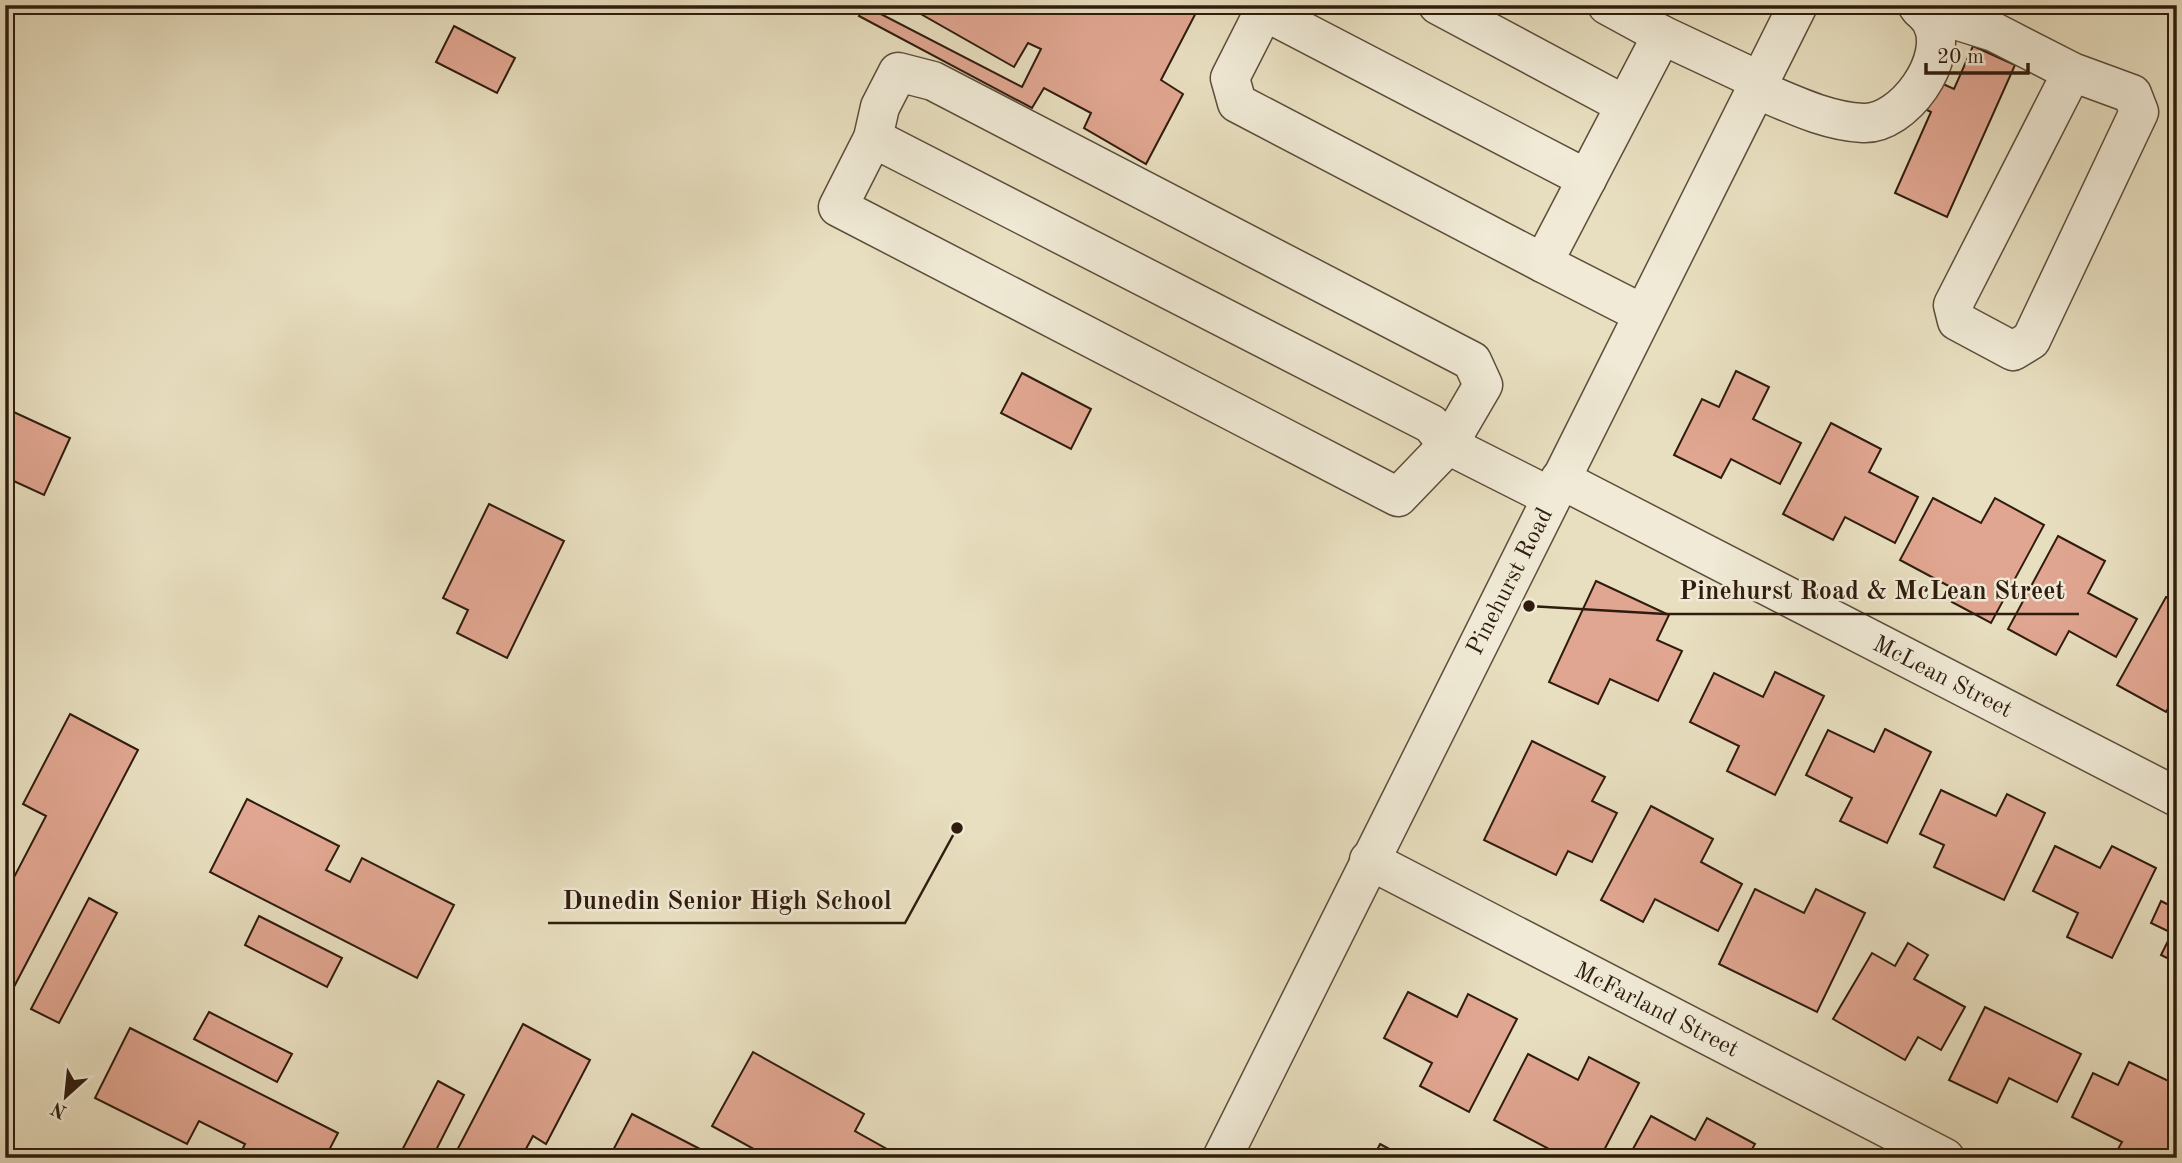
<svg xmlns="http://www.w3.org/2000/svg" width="2182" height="1163" viewBox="0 0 2182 1163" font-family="'Old Standard TT',serif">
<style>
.building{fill:#e1a691;stroke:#2f1c0e;stroke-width:2}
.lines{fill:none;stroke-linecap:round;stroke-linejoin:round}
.minor-casing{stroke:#5d4d3a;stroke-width:41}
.minor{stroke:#f0ead6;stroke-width:38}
.labels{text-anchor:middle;stroke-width:5;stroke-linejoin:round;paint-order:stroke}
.street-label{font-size:24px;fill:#2f1c0e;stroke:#f0ead6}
.leader{fill:none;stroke:#2f1c0e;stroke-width:2.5}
.callout-dot{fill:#2f1c0e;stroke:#f0ead6;stroke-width:2.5}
.callout-label{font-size:26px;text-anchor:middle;font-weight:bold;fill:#2f1c0e;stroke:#f0ead6;stroke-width:5;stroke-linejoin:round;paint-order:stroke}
</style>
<rect width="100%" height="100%" fill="#e8dfc0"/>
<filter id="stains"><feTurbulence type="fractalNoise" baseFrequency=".00286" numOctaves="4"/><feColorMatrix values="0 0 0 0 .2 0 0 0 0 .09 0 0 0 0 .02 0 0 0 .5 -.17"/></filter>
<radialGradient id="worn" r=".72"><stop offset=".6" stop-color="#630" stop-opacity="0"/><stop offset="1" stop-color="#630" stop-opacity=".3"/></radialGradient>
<g class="building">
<path d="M865 5H878L875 11 1022 87 1041 49 1028 43 1014 67 905 5H1200L1161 80 1183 94 1146 164 1084 128 1091 113 1044 88 1032 108 859 16Z"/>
<path d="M454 26 515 58 497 93 436 62Z"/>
<path d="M1973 46 2015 65 1947 217 1895 193 1931 112 1919 106 1932 79 1954 89Z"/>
<path d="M1736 371 1769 387 1753 419 1801 443 1780 484 1731 459 1721 478 1674 455 1702 399 1719 407Z"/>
<path d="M1022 373 1091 409 1071 449 1001 413Z"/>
<path d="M5 408 70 438 44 495 5 477Z"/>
<path d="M1831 423 1881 449 1869 472 1918 497 1895 543 1845 517 1833 540 1783 514Z"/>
<path d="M1933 498 1981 523 1995 498 2044 525 1991 623 1952 602 1958 591 1900 560Z"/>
<path d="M489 504 564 541 507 658 457 633 468 610 443 598Z"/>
<path d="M2058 536 2105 561 2088 593 2137 619 2116 657 2069 631 2056 655 2008 629Z"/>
<path d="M1596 581 1669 615 1657 640 1682 651 1658 701 1610 679 1598 704 1549 682Z"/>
<path d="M2166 597 2177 603V693L2166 712 2117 685Z"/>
<path d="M1775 672 1824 696 1775 795 1727 771 1739 746 1690 722 1714 673 1763 697Z"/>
<path d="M70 714 138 750 5 1004V880L11 883 46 816 23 804Z"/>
<path d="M1885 729 1931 752 1887 843 1840 821 1852 798 1806 775 1828 730 1874 752Z"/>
<path d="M1532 741 1605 777 1592 801 1617 813 1592 862 1568 851 1556 875 1484 840Z"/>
<path d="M1941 790 1996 816 2007 794 2045 813 2004 900 1934 867 1944 845 1920 834Z"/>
<path d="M247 799 339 846 326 870 350 882 362 858 454 905 417 978 210 872Z"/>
<path d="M1651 806 1713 839 1701 862 1742 884 1718 931 1655 899 1643 922 1601 900Z"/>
<path d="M2055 846 2100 868 2112 846 2156 868 2112 958 2067 937 2078 913 2033 891Z"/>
<path d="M1755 889 1804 913 1816 889 1865 913 1817 1012 1719 964Z"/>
<path d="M89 898 117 913 59 1023 31 1009Z"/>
<path d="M2161 901 2177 909V963L2161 955 2172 933 2151 923Z"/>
<path d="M259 916 342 958 327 987 245 945Z"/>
<path d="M1908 943 1928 955 1914 979 1965 1007 1941 1050 1918 1037 1905 1060 1833 1019 1872 953 1895 966Z"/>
<path d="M1408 992 1457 1017 1468 994 1517 1019 1469 1112 1420 1086 1432 1063 1384 1038Z"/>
<path d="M1985 1007 2081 1054 2057 1102 2009 1078 1997 1103 1949 1080Z"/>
<path d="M209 1012 292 1054 277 1082 194 1039Z"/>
<path d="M523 1024 590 1060 546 1144 533 1136 521 1158H453Z"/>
<path d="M130 1028 338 1133 325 1158H238L245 1144 199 1121 187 1144 95 1098Z"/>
<path d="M753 1052 864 1114 855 1131 903 1158H770L712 1126Z"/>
<path d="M1528 1054 1578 1080 1589 1057 1639 1083 1600 1158H1566L1494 1120Z"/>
<path d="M2129 1062 2177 1085 2175 1158H2113L2122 1142 2072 1117 2093 1073 2118 1085Z"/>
<path d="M438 1081 464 1095 432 1158H398Z"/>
<path d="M632 1114 702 1150 698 1158H609Z"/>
<path d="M1651 1116 1695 1140 1707 1118 1755 1144 1747 1158H1628Z"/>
<path d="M1380 1144 1406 1158H1373Z"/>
</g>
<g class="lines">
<g class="minor-casing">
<g id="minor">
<path d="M1267 5 1230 78 1237 103 1543 263"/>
<path d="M1438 5 1625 105"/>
<path d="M1607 5 1662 35"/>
<path d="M1920 9 1994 32 2072 72 2132 94 2139 112 2031 340 2013 351 1957 321 1953 305 2072 72"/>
<path d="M1264 11 1587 179"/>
<path d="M898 72 933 81 1472 361 1483 385 1448 445 1398 497 838 207 873 138 880 107Z"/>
<path d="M1756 89C1790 103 1825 121 1863 123 1903 125 1952 58 1931 21 1928 16 1921 10 1917 5"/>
<path d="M873 138 1431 424 1448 445 1551 497"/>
<path d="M1643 314 1543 263 1662 35 1760 81"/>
<path d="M1560 479 2177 797"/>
<path d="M1369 860 1945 1158"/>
<path d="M1222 1158 1798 5"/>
</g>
</g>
<use href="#minor" class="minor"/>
</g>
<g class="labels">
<g class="street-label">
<text transform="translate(1509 581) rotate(-63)" y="8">Pinehurst Road</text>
<text transform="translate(1943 676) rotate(27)" y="8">McLean Street</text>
<text transform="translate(1657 1009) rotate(27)" y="8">McFarland Street</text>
</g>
</g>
<path class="leader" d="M1529 606L1665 614H2079M957 828L905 923H548"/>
<g class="callout-dot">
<circle cx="1529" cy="606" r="7"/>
<circle cx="957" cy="828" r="7"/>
</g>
<g class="callout-label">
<text x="1872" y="599">Pinehurst Road &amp; McLean Street</text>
<text x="727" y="909">Dunedin Senior High School</text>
</g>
<rect width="2182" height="1163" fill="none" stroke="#e8dfc0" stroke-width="28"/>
<rect x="7" y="7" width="2168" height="1149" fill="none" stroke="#2f1c0e" stroke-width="3.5"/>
<rect x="14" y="14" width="2154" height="1135" fill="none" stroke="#2f1c0e" stroke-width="2"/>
<g transform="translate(66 1096) rotate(207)" stroke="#f0ead6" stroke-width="5" paint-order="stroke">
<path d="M0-5L12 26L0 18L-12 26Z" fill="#2f1c0e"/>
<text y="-10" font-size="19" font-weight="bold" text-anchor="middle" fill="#2f1c0e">N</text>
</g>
<path d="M1926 63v10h102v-10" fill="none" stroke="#2f1c0e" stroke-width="3.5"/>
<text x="1937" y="63" font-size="21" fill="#2f1c0e" stroke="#f0ead6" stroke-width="5" paint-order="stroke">20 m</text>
<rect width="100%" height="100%" filter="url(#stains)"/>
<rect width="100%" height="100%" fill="url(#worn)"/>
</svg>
